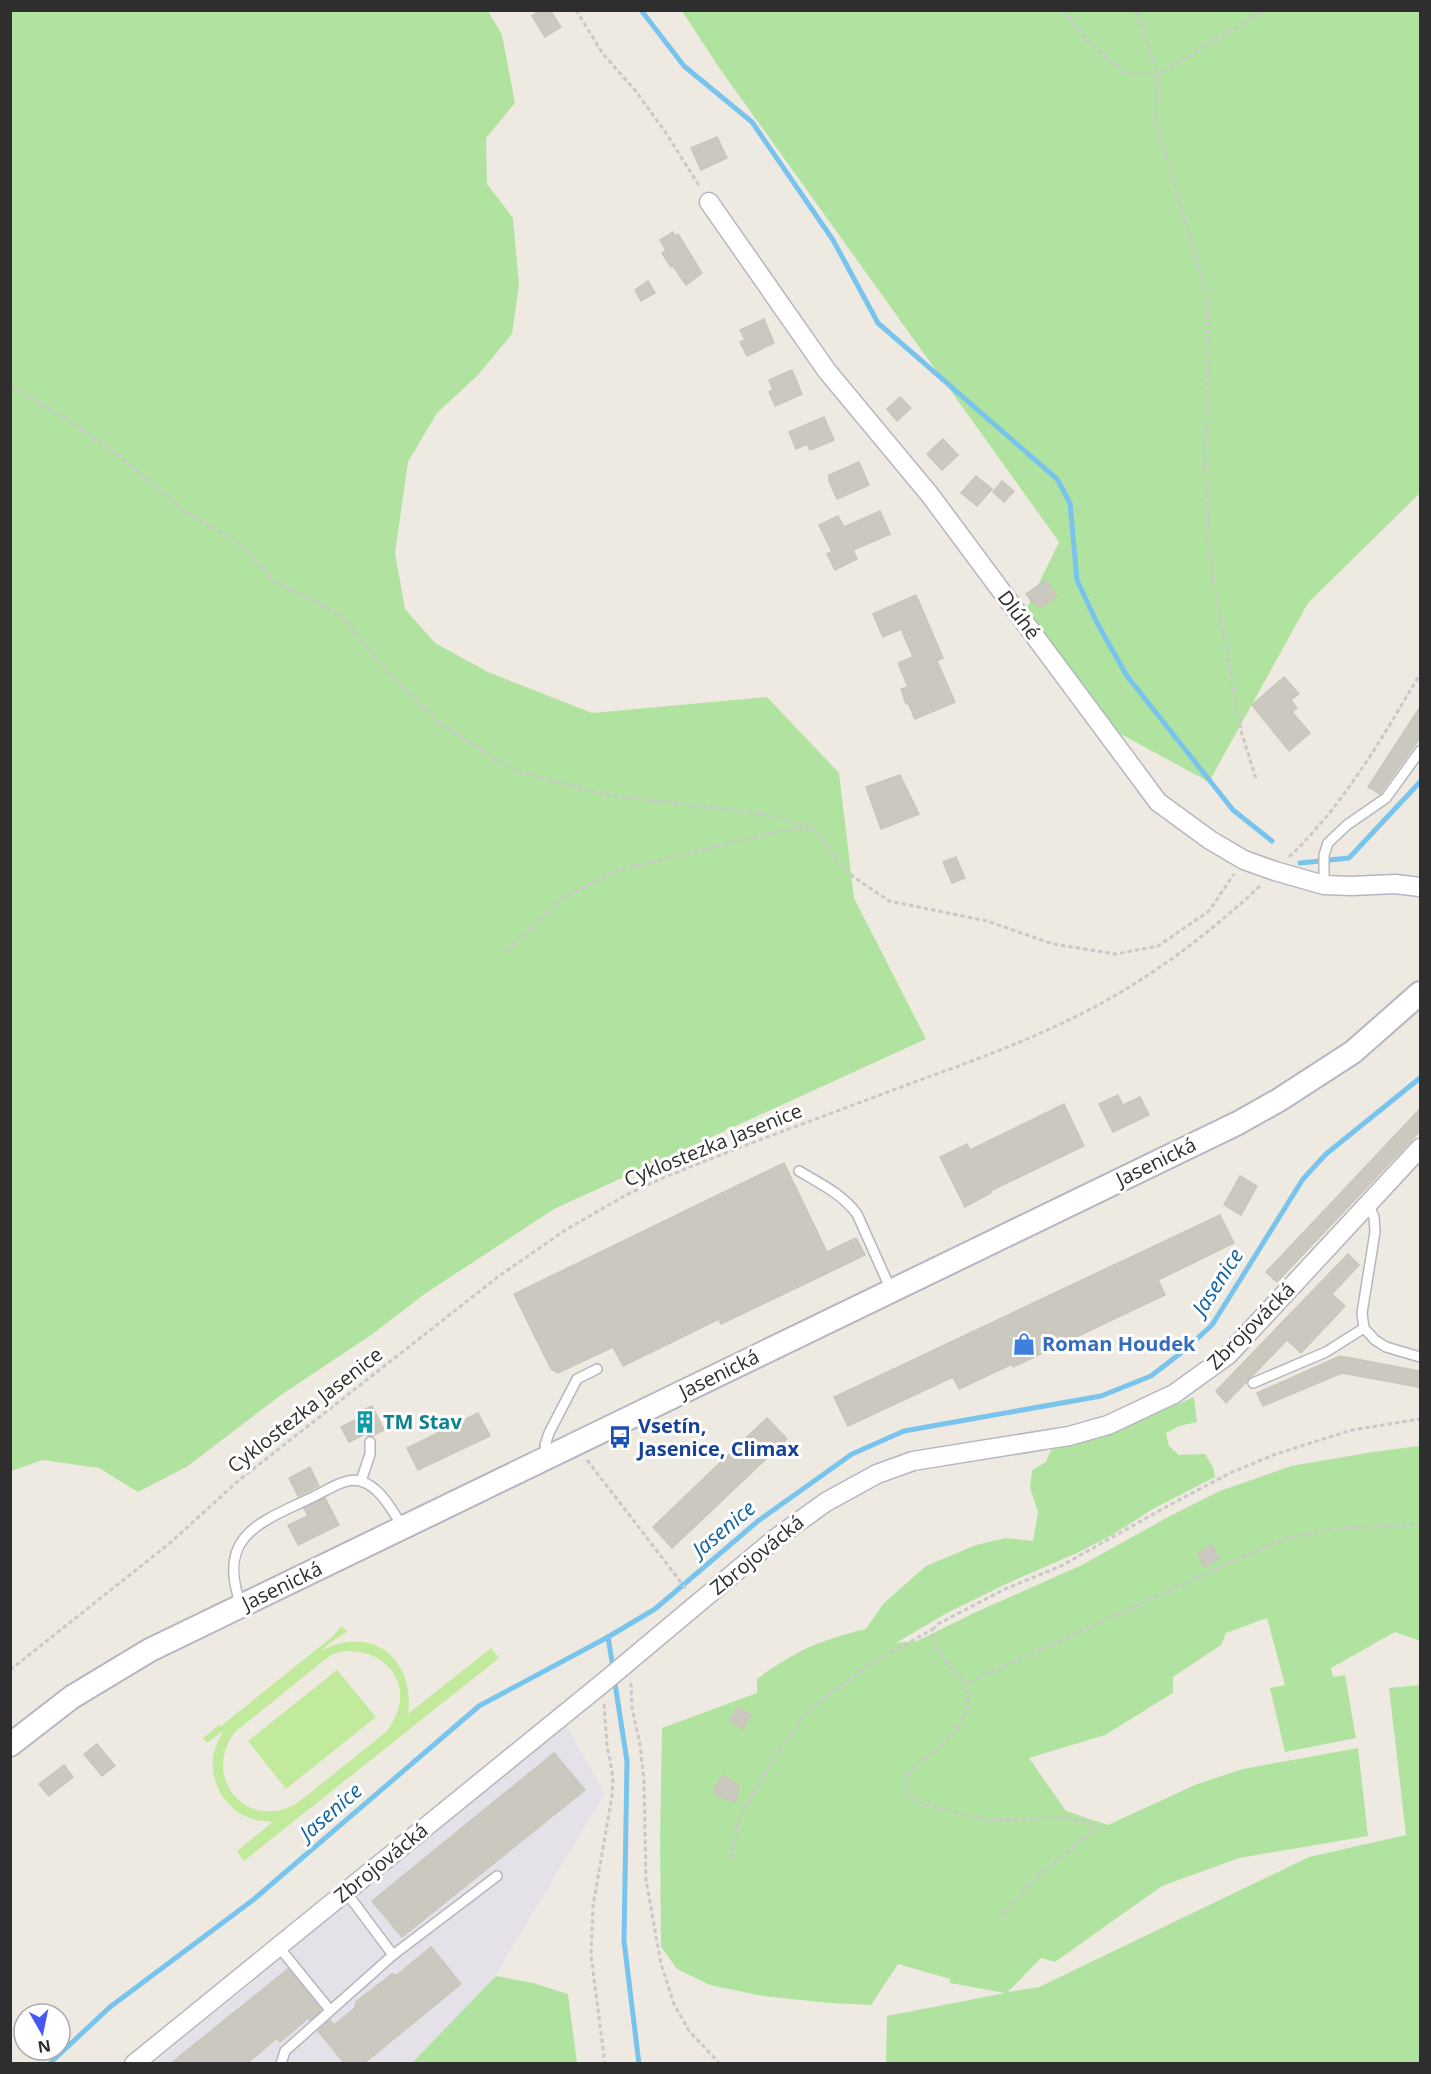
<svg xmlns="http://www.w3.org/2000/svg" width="1431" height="2074" viewBox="0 0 1431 2074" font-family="'Open Sans',sans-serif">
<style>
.industrial{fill:#e4e1e8}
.green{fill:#b1e3a0}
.pitch{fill:#c2ea9c;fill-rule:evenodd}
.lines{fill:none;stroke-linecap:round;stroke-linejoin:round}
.stream{stroke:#78c4ed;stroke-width:5}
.building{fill:#cbc8bf;stroke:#cbc6ba;stroke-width:1.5}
.service-casing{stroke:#b4b6c1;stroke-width:12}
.minor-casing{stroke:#b4b6c1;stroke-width:21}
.tertiary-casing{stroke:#b4b6c1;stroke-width:26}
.path{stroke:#c9c9c9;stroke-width:3;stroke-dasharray:4.5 3;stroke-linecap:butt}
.service{stroke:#fff;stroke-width:9}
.minor{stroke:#fff;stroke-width:18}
.tertiary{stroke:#fff;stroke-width:22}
.labels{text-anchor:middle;stroke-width:6;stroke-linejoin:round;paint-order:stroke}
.street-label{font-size:20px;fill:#2e2e2e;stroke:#fff}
.shop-label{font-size:20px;font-weight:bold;fill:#366cbe;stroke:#fff;text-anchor:start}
.culture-label{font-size:20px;font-weight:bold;fill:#0d838f;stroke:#fff;text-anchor:start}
.transit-label{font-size:20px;font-weight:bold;fill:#164399;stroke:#fff;text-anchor:start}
.water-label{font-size:21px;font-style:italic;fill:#11629f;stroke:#fff}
</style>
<rect width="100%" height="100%" fill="#efeae1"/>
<path class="industrial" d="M566 1724 605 1794 442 2063 153 2064Z"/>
<g class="green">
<path d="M11 10 488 11 502 35 515 103 486 138 487 184 513 218 519 285 512 334 477 376 437 413 408 462 395 553 405 609 435 643 488 672 592 713 767 697 839 773 854 898 926 1039 554 1209 426 1293 371 1335 281 1395 188 1466 138 1492 99 1468 43 1460 11 1471Z"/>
<path d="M682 11H1420V493L1308 603 1209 782 1082 713 1020 622 1059 542 720 69Z"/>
<path d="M1194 1397 1197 1422 1179 1426 1166 1433 1169 1446 1179 1455 1205 1454 1213 1467 1215 1477 1151 1510 1114 1534 1079 1552 1006 1584 945 1614 896 1643 917 1641 976 1612 1082 1565 1170 1516 1220 1491 1291 1466 1373 1452 1420 1446V1641L1395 1632 1331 1668 1333 1677 1345 1675 1356 1738 1285 1752 1270 1688 1285 1685 1267 1618 1226 1633 1221 1645 1173 1677V1693L1105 1735 1029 1758 1066 1811 1108 1825 1197 1784 1243 1769 1358 1748 1368 1836 1239 1858 1162 1886 1055 1962 1041 1958 1008 1992 1039 1987 1309 1857 1406 1835 1389 1688 1420 1685V2063H886L887 2016 1005 1993 950 1983V1979L898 1964 871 2005 829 2003 763 1996 710 1985 677 1969 661 1947 660 1838 662 1728 757 1693V1679C795 1651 820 1640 866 1629L883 1604 926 1566 976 1545 1006 1538 1033 1541 1038 1512 1030 1488 1032 1470 1046 1462 1051 1450 1104 1437 1143 1417 1155 1414Z"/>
<path d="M496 1976 533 1983 568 1994 577 2063H412Z"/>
</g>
<g class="pitch">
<path d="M342 1626 347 1632 334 1640 320 1651C329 1647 337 1643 346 1642 391 1636 414 1675 408 1714L491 1648 499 1658 244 1861 237 1851 273 1822C265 1821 257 1821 250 1818 226 1810 210 1783 213 1758 214 1748 219 1740 223 1731L207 1743 203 1738 219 1725 221 1726 332 1637ZM345 1651C394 1650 417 1693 386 1732L296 1804C245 1831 201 1777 235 1732L323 1661 333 1654Z"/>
<path d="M337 1670 376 1717 286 1789 248 1741Z"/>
</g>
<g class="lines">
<g class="stream">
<path d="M641 10 684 66 752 122 833 240 878 323 1057 479 1070 503 1077 580 1097 623 1127 676 1233 810 1272 841"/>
<path d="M1300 863 1349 858 1420 782"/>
<path d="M608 1637 613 1668"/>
<path d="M614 1677 627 1761 624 1941 639 2064"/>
<path d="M49 2064 110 2007 253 1900 479 1706 608 1637 655 1609 758 1521 852 1454 904 1431 1101 1396 1151 1376 1186 1349 1212 1325 1303 1179 1326 1154 1420 1078"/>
</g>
</g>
<g class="building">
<path d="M540 10H550L561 27 545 37 532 16Z"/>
<path d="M717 137 727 158 701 170 691 148Z"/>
<path d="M673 232 675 236 678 234 702 273 686 285 673 266 671 267 662 253 666 250 660 240Z"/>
<path d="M648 281 655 293 641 301 635 290Z"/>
<path d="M764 319 774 343 747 356 740 342 745 340 740 330Z"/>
<path d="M792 370 802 394 775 406 769 392 773 390 769 380Z"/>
<path d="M900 397 911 408 897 421 887 409Z"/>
<path d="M824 417 834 440 810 450 807 444 796 449 789 432Z"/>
<path d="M943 439 958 455 942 470 927 454Z"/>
<path d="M859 462 869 485 837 499 829 481V475Z"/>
<path d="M976 476 992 489 977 506 961 493Z"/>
<path d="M1002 481 1014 491 1004 502 993 492Z"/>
<path d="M880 511 890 534 853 550 857 559 835 570 827 554 832 552 819 525 838 516 844 527Z"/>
<path d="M1046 580 1057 597 1040 608 1036 603 1034 604 1026 594Z"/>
<path d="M916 595 943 658 937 661 955 702 915 719 908 703 906 704 901 689 908 687 898 663 913 657 901 629 883 637 873 614Z"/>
<path d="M1284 677 1299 694 1291 700 1297 708 1292 712 1310 733 1289 751 1252 705Z"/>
<path d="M1420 707V738L1380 794 1368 787Z"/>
<path d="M900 775 919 814 881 829 866 787Z"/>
<path d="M956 857 965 878 952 883 943 862Z"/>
<path d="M1118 1095 1123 1105 1140 1097 1149 1115 1113 1132 1099 1104Z"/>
<path d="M1064 1104 1084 1146 990 1191 991 1193 965 1207 940 1157 967 1144 970 1150Z"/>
<path d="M1420 1109V1131L1277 1282 1266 1272Z"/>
<path d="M784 1163 827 1252 856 1238 865 1255 721 1324 719 1319 623 1366 613 1347 558 1373 551 1369 514 1294Z"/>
<path d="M1240 1176 1257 1186 1241 1215 1224 1205Z"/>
<path d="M1220 1215 1234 1243 1158 1280 1165 1295 1013 1367 1012 1364 959 1389 953 1377 848 1426 834 1397Z"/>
<path d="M1348 1254 1359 1265 1332 1294 1345 1306 1301 1353 1287 1340 1226 1403 1216 1391Z"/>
<path d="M1340 1356 1420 1371 1419 1387 1342 1373 1263 1406 1257 1393Z"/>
<path d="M372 1406 384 1430 372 1436H368L367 1433 349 1442 341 1427 359 1418 357 1413Z"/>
<path d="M478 1413 490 1436 418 1470 407 1448Z"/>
<path d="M767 1418 787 1439 672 1548 653 1527Z"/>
<path d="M310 1467 319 1486 298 1496 289 1478Z"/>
<path d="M325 1498 339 1525 298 1545 288 1525 308 1516 304 1508Z"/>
<path d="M1212 1545 1219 1559 1204 1567 1198 1553Z"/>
<path d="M737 1707 751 1715 743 1729 730 1721Z"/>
<path d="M97 1744 115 1766 102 1776 84 1754Z"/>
<path d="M554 1753 585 1790 402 1937 372 1901Z"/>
<path d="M64 1765 73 1777 49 1796 39 1784Z"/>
<path d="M723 1775 739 1785 736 1802 724 1799 715 1793 716 1790 714 1789Z"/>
<path d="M431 1947 461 1984 363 2064H345L318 2031 330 2020 334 2025 355 2008 356 2002 392 1974 397 1975Z"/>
<path d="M288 1969 321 2010 310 2020 308 2018 280 2042 277 2038 246 2064H170Z"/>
</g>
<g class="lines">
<g class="service-casing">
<g id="service">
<path d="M1324 885V855L1328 843 1347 825 1386 798 1420 751"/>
<path d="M799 1171C821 1184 842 1194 857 1214L891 1290"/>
<path d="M1368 1204 1374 1217 1375 1232 1362 1313 1364 1328 1375 1340 1386 1347 1420 1357"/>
<path d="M1253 1383 1326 1352 1364 1328"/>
<path d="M548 1457 545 1445 549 1433 577 1379 597 1369"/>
<path d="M361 1481 370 1454V1442"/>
<path d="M241 1605C215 1535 261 1522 313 1497 326 1491 345 1477 360 1481 380 1486 392 1511 403 1527"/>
<path d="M346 1892 393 1955 497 1876"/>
<path d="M278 1946 330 2010"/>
<path d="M281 2064 285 2051 393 1955"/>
</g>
</g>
<g class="minor-casing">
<g id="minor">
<path d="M709 202 827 371 930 495 1158 802 1210 840 1244 860 1275 871 1324 885 1352 886 1395 884 1420 887"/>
<path d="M134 2064 604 1682 776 1538 826 1502 877 1474 913 1461 1069 1436 1108 1425 1174 1394 1228 1355 1420 1148"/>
</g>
</g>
<g class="tertiary-casing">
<path id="tertiary" d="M10 1745 72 1697 150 1650 1238 1123 1279 1100 1353 1052 1420 993"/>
</g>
<g class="path">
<path d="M576 10 603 54 634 89 664 130 700 187"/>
<path d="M1064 10 1088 42 1126 74 1158 75 1264 10"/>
<path d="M1136 10 1158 75 1156 122 1207 296 1208 352 1205 454 1209 554 1241 731 1256 779"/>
<path d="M10 385 68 420 128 463 185 511 237 542 276 582 341 615 391 676 444 726 512 770 607 795 764 814 813 828 848 873 889 901 987 921 1053 944 1116 954 1158 946 1209 911 1234 874"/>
<path d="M1289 857C1344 805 1382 738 1420 674"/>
<path d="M507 951 560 900 618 870 789 829H808"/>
<path d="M587 1460 687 1590"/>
<path d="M10 1670 170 1543 238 1481 499 1276 567 1229 626 1195 665 1177C749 1143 835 1112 920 1080 981 1058 1043 1035 1100 1004 1160 971 1212 931 1261 885"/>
<path d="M631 1683 632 1708 640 1745 644 1781 646 1880 661 1964 674 2004 689 2031 720 2064"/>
<path d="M963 1685 1247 1555 1284 1539 1329 1529 1420 1524"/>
<path d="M604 1704 607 1745 613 1777 612 1796 593 1906 591 1955 605 2064"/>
<path d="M731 1858 739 1817 783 1745 805 1715 819 1702 870 1664 933 1629"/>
<path d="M1001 1916 1037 1877 1096 1828 1089 1823 1070 1818 985 1820 921 1803 908 1795 905 1781 908 1773C929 1754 979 1723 966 1689 962 1679 953 1671 947 1662 938 1651 932 1644 933 1629L938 1624 1005 1589 1061 1566 1164 1508 1230 1473 1276 1454 1352 1430 1420 1419"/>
</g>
<use href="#service" class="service"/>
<use href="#minor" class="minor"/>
<use href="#tertiary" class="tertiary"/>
</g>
<defs>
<g id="shop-bare" transform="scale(1.8)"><path d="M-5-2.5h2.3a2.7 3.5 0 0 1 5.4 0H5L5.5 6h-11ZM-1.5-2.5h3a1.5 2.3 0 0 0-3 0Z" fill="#3f7fe0" stroke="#fff" stroke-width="2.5" paint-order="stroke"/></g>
<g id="building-bare" transform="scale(1.8)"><path d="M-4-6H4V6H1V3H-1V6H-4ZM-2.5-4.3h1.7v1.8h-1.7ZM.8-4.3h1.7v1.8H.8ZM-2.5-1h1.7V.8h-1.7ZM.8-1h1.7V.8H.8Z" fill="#0f9aa8" stroke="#fff" stroke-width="2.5" paint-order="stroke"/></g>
<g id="bus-bare" transform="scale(1.8)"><path d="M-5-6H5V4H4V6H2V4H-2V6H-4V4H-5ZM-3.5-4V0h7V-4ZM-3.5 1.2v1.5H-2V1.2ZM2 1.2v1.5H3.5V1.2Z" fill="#1a4fb4" stroke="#fff" stroke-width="2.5" paint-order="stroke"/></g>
</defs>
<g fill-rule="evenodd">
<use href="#shop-bare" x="1024" y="1344"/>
<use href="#building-bare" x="365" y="1422"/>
<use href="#bus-bare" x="620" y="1437"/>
</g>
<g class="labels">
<g class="street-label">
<text transform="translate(1019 615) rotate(53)" y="7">Dlúhé</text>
<text transform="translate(713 1145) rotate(-22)" y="7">Cyklostezka Jasenice</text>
<text transform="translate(1156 1162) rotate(-26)" y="7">Jasenická</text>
<text transform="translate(1251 1326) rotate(-45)" y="7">Zbrojovácká</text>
<text transform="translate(719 1374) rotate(-26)" y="7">Jasenická</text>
<text transform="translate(305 1410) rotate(-38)" y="7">Cyklostezka Jasenice</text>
<text transform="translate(757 1555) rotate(-39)" y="7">Zbrojovácká</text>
<text transform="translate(282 1586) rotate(-26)" y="7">Jasenická</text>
<text transform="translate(381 1863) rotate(-39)" y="7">Zbrojovácká</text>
</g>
<g class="shop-label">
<text x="1042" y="1351">Roman Houdek</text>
</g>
<g class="culture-label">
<text x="383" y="1429">TM Stav</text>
</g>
<g class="transit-label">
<text x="638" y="1433">Vsetín,<tspan x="638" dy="23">Jasenice, Climax</tspan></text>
</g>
<g class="water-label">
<text transform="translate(1218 1282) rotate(-57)" y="7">Jasenice</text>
<text transform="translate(724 1529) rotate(-40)" y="7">Jasenice</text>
<text transform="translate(331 1812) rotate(-41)" y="7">Jasenice</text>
</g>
</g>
<rect width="1431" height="2074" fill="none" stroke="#2e2e2e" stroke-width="24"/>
<g transform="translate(42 2032) rotate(171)"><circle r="28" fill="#ffffff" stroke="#ababab" stroke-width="1.5"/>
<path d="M0-4.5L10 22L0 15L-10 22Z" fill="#4758f6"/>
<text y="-9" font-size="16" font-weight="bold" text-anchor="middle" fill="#2e2e2e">N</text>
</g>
</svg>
